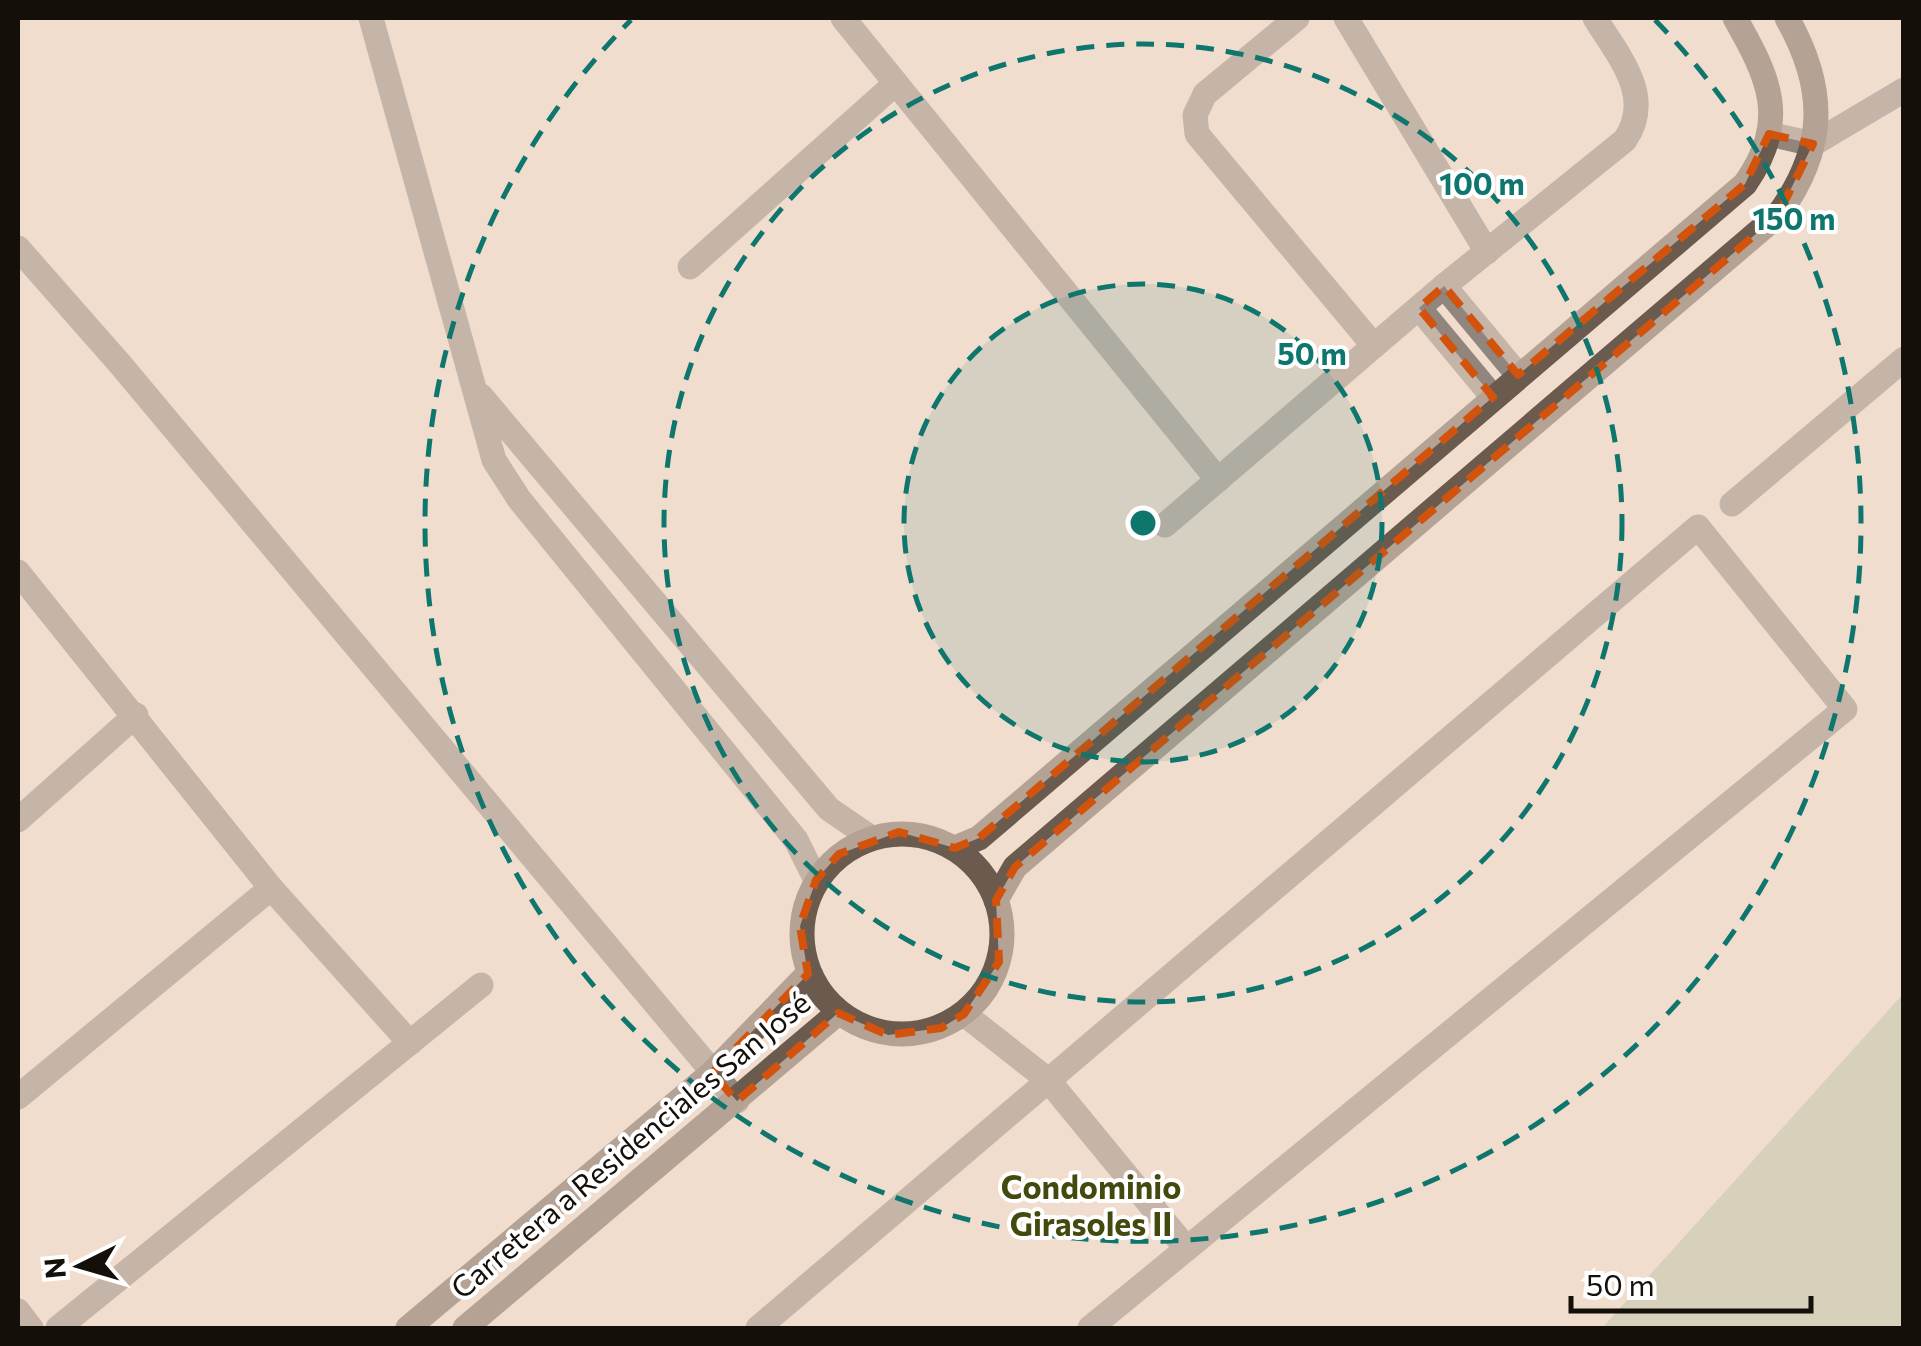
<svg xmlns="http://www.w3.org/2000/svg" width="1921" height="1346" viewBox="0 0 1921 1346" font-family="Commissioner,sans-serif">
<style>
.green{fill:#b9c0a4}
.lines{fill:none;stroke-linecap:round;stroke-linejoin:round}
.street{stroke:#91867d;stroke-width:25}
.secondary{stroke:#6a5b4e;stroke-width:25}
.marked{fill:none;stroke:#d3520c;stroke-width:8;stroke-dasharray:20 12;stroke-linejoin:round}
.ring{fill:none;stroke:#0f766e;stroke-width:5;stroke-dasharray:18 12}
.labels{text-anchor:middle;stroke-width:8;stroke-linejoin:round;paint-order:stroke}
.street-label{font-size:30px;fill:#150f0a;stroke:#fff}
.neighbourhood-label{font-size:32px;font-weight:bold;fill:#44490d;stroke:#fff}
.centre{fill:#0f766e;stroke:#fff;stroke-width:5}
.ring-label{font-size:30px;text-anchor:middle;font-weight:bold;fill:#0f766e;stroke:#fff;stroke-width:8;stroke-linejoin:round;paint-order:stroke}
</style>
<rect width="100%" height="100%" fill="#f1ddce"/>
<path class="green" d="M1903 994V1328H1602Z"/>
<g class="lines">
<g class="street">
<path d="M371 18 494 460 519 499 796 840 816 880"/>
<path d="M843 18 1218 480"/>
<path d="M1297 18 1205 94 1195 115 1197 134 1374 346"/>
<path d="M1346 18 1487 252"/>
<path d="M1769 134 1813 144 1904 90"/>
<path d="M18 248 120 364 737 1101"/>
<path d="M690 267 896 83"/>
<path d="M1444 286 1518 375"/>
<path d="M1419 308 1493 397"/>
<path d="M481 396 829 809 870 837"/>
<path d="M1732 504 1904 359"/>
<path d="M1165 525 1444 286 1625 140C1655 96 1618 56 1595 18"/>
<path d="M18 572 271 888 410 1043"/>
<path d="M18 820 136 715"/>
<path d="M964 1014 1048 1080 1186 1248"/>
<path d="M18 1097 271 888"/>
<path d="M18 1311 31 1328"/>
<path d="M58 1328 481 985"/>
<path d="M758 1328 1698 527 1845 709 1090 1328"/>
</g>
<g class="secondary">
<circle cx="902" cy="934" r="100"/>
<path d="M955 848 979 838 1745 184C1790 120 1769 78 1735 18"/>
<path d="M996 900 1015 867 1778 215C1827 148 1827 89 1787 18"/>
<path d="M408 1328 712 1073 808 974"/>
<path d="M465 1328 838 1013"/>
</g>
</g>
<path d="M0 0H1921V1346H0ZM1769 134 1813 144 1778 215 1015 867 996 900 999 962 964 1014 941 1028 888 1035 838 1013 737 1101 712 1073 808 974 800 926 816 880 839 854 899 832 955 848 979 838 1493 397 1419 308 1444 286 1518 375 1745 184Z" fill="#f1ddce" fill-opacity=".55" fill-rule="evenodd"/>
<path class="marked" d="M1769 134 1813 144 1778 215 1015 867 996 900 999 962 964 1014 941 1028 888 1035 838 1013 737 1101 712 1073 808 974 800 926 816 880 839 854 899 832 955 848 979 838 1493 397 1419 308 1444 286 1518 375 1745 184Z"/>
<circle cx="1143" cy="523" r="239" fill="#0f766e" fill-opacity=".12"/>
<g class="ring">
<circle cx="1143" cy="523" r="239"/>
<circle cx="1143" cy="523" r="479"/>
<path d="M1655 20A718 718 0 1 1 631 20"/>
</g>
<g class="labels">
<g class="street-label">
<text transform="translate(631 1146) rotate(-40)" y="10">Carretera a Residenciales San José</text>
</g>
<g class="neighbourhood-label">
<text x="1091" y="1199">Condominio<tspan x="1091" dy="37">Girasoles II</tspan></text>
</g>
</g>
<circle cx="1143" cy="523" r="15" class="centre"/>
<g class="ring-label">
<text x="1482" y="195">100 m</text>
<text x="1794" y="230">150 m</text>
<text x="1312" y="365">50 m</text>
</g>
<rect width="1921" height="1346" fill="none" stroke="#150f0a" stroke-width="40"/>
<g transform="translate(80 1266) rotate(265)" stroke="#ffffff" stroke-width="8" paint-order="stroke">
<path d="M0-8L18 38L0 25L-18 38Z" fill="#150f0a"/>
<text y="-15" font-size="28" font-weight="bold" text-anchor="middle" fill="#150f0a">N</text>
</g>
<path d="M1571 1296v15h240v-15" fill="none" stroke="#150f0a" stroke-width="5"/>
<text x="1586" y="1296" font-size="30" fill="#150f0a" stroke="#ffffff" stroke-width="8" paint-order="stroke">50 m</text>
</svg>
